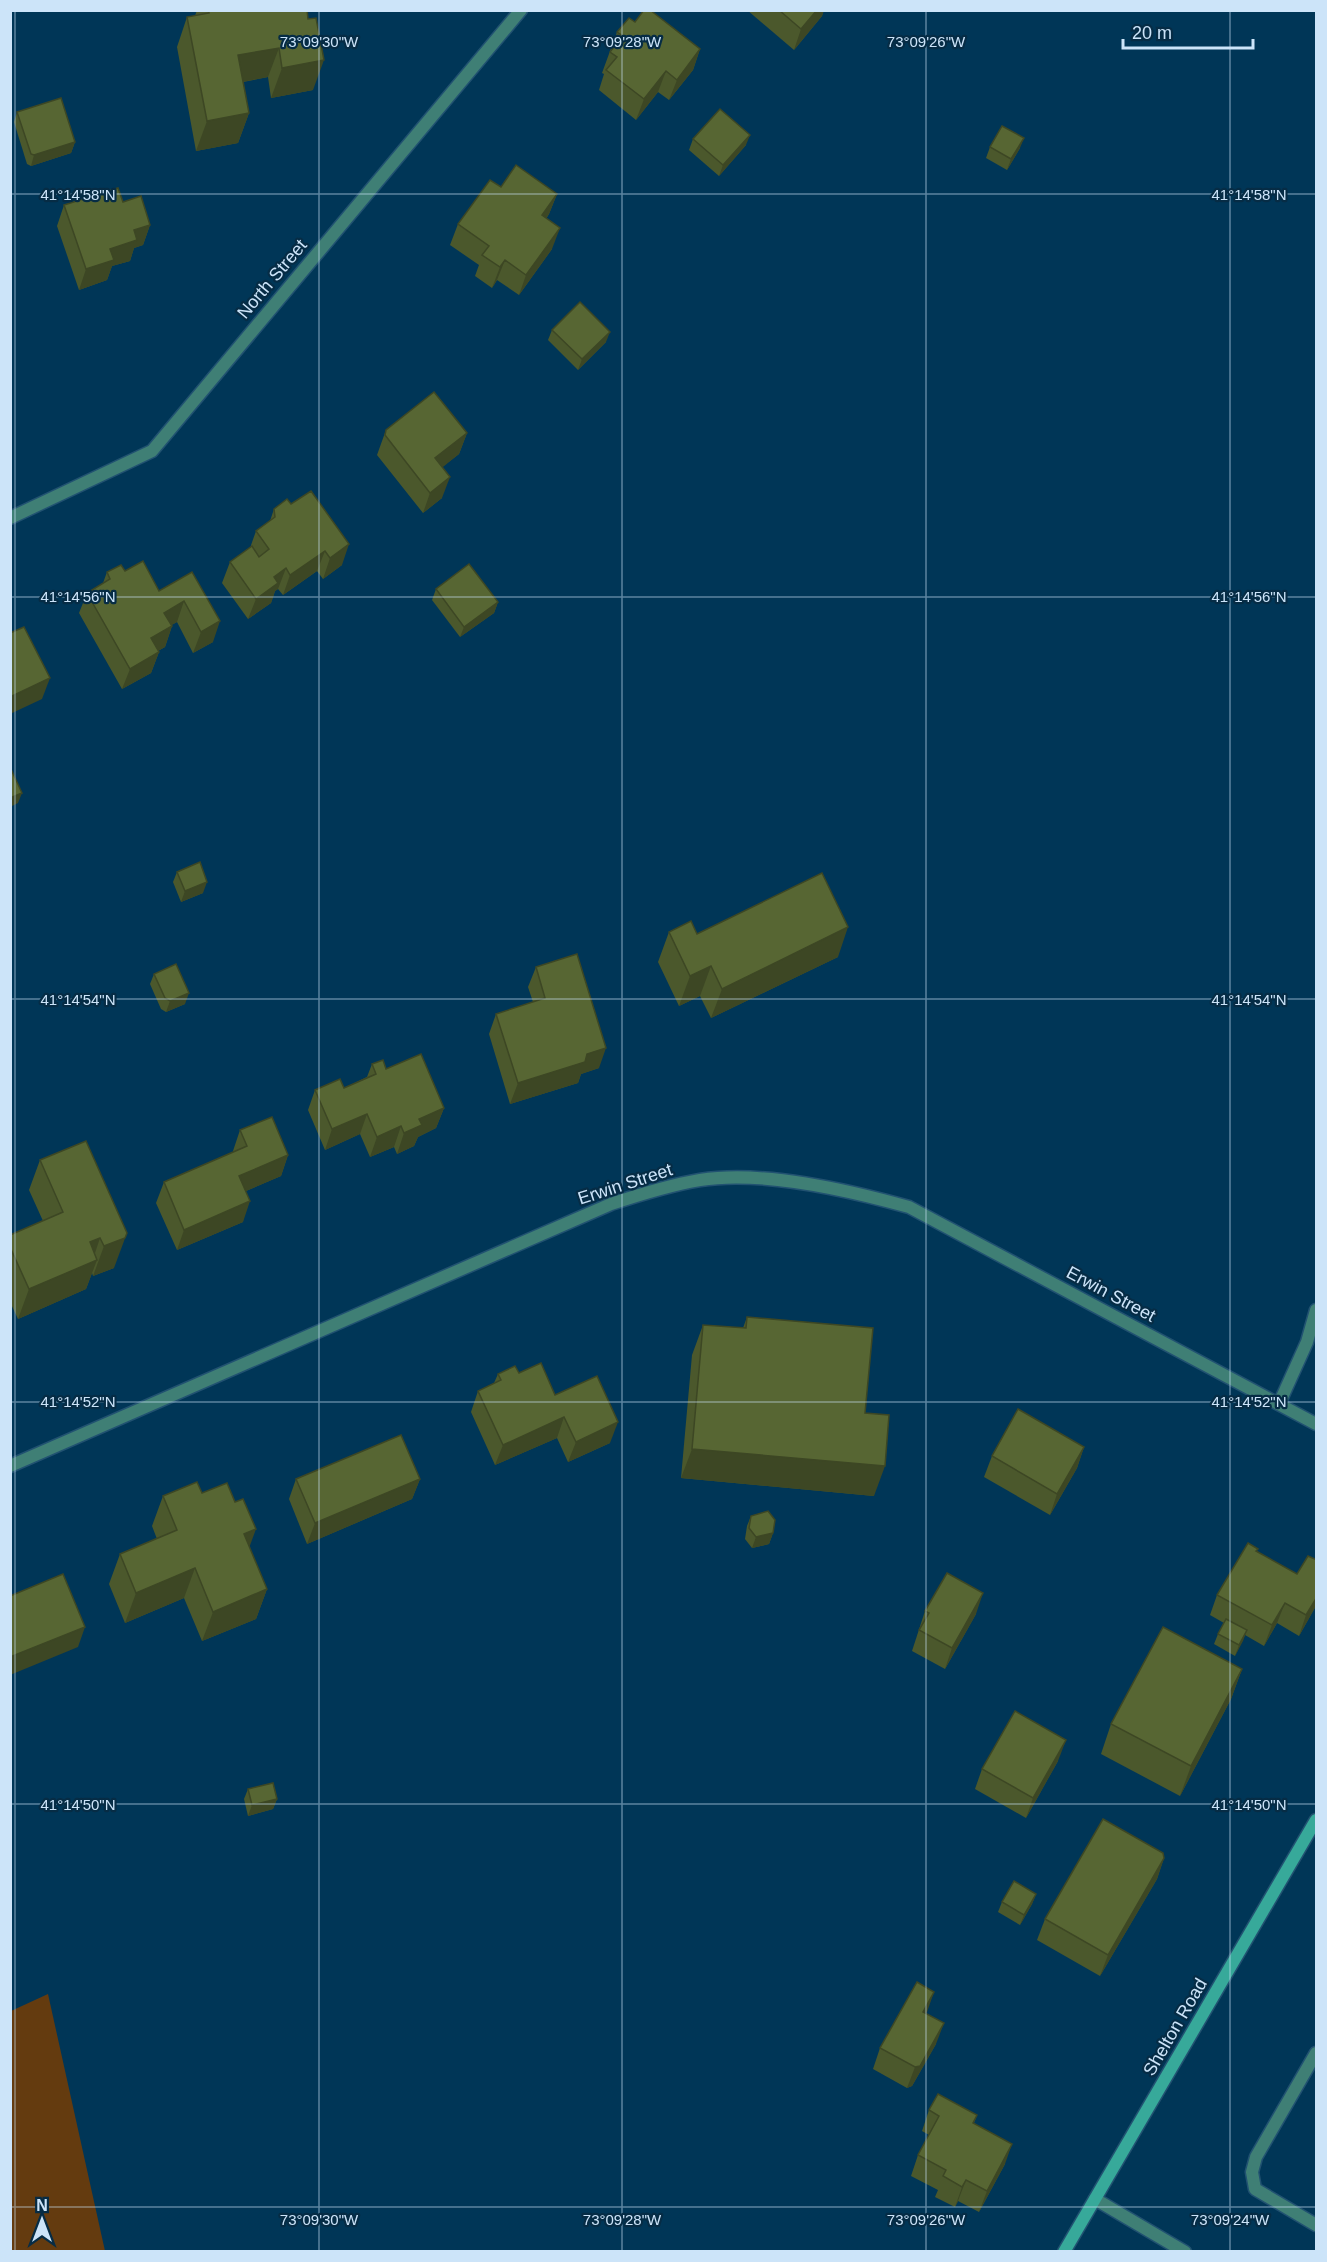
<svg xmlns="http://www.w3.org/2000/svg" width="1327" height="2262" viewBox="0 0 1327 2262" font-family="Arial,sans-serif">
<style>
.green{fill:#643b0f}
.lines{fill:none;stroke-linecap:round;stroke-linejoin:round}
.lane-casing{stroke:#215271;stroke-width:15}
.street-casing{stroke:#215271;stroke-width:15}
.secondary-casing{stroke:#215271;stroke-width:15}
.lane{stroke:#3f7f75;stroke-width:12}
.street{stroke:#3f7f75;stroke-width:12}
.secondary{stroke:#37a99a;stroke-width:12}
.wall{fill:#4b582c}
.shaded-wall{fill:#3d4724}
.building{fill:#576633;stroke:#3d4724;stroke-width:1.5}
.ticks{fill:none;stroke:#cce4f9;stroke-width:1.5;stroke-opacity:0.45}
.labels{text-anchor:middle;stroke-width:4.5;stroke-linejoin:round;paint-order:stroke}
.street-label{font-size:18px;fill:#cce4f9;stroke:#062c45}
.ticks-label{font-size:15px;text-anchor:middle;fill:#cce4f9;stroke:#062c45;stroke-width:4.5;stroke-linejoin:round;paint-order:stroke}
</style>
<rect width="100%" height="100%" fill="#003657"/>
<path class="green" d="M48 1994 105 2251H11V2011Z"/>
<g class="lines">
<g class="lane-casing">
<g id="lane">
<path d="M1279 1404 1307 1342 1316 1310"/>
<path d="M1316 2053 1256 2157 1252 2172 1255 2189 1316 2225"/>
<path d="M1095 2199 1185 2252"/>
</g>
</g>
<g class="street-casing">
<g id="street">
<path d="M10 518 152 451 521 10"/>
<path d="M10 1466 611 1204C641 1194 670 1185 700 1180 763 1170 848 1190 909 1207L1316 1424"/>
</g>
</g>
<g class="secondary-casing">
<path id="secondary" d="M1064 2252 1316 1820"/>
</g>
<use href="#lane" class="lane"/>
<use href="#street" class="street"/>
<use href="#secondary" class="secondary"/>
</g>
<g class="wall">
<path d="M197 10H307L313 90 271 98 268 77 243 82 249 113 238 143 196 151 177 47 187 17 195 16Z"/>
<path d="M747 10H824L822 16 794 50Z"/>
<path d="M635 22 700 49 693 70 669 100 658 92 636 120 599 90 604 74 602 73 617 32Z"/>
<path d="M17 112 75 142 71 153 31 166 27 164 14 122Z"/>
<path d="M693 139 746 145 719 176 689 150Z"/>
<path d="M990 147 1020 148 1007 170 986 158Z"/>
<path d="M501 187 557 194 549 214 546 219 552 249 519 295 497 280 492 288 475 276 479 265 450 245 458 224Z"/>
<path d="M123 202 150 225 143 245 134 248 130 261 112 266 107 280 79 290 57 226 64 205Z"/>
<path d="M552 330 606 342 578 370 548 340Z"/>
<path d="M386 430 467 433 459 454 442 467V498L423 513 377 455Z"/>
<path d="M274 509 342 565 323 579 317 571 283 595 278 589 275 591 271 603 248 619 222 583 230 562 250 548 256 531 270 521Z"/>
<path d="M125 571 159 591 192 572 213 642 193 653 177 622 171 625 172 626 165 647 158 651 159 652 151 673 122 689 79 613 87 593 103 583 107 572Z"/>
<path d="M436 589 498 602 494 613 460 637 432 600Z"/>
<path d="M177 872 203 893 181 902 173 882Z"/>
<path d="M669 932 697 934 838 957 711 1018 700 996 679 1006 658 962Z"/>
<path d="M536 967 599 1068 581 1074 578 1083 510 1104 489 1034 496 1014 533 1002 528 987Z"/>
<path d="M154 974 185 1004 166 1012 161 1009 150 984Z"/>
<path d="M372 1064 386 1069 444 1108 436 1128 418 1137 414 1146 397 1154 394 1147 370 1157 360 1134 325 1150 308 1110 315 1090 344 1088 367 1077Z"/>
<path d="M240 1130 288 1155 281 1176 246 1191 243 1222 177 1250 156 1203 164 1182 233 1152V1151Z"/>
<path d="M86 1141 114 1268 93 1276 92 1273 86 1289 18 1319 10 1302V1235L43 1221 29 1190 40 1160Z"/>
<path d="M747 1317 865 1413 874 1496 681 1478 692 1355 703 1325 743 1328Z"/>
<path d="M519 1373 555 1395 610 1443 568 1462 557 1438 495 1465 471 1412 478 1391 494 1383 498 1374Z"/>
<path d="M1084 1447 1077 1468 1050 1515 984 1477 992 1456Z"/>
<path d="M296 1479H420L412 1499 307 1544 289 1499Z"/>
<path d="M202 1493 249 1547 267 1589 256 1619 202 1641 184 1598 125 1623 109 1584 120 1554 157 1539 152 1526 163 1496Z"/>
<path d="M751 1516 773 1533 769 1544 752 1548 745 1539 747 1526Z"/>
<path d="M1257 1552 1297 1574 1317 1560V1604L1299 1636 1277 1623 1264 1646 1245 1635 1235 1656 1214 1644 1218 1634 1224 1623 1210 1615 1217 1595Z"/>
<path d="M925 1611 976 1614 945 1669 912 1651Z"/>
<path d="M1242 1669 1231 1699 1180 1796 1101 1754 1111 1724Z"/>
<path d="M1058 1761 1026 1818 975 1789 982 1769Z"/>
<path d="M248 1789 277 1799 273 1809 248 1816 244 1799Z"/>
<path d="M1164 1858 1157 1879 1100 1976 1037 1940 1045 1919Z"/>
<path d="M1036 1894 1032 1904 1020 1925 998 1912 1002 1902Z"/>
<path d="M926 2014 936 2044 912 2086 907 2088 873 2069 880 2048Z"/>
<path d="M929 2110 977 2115 974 2123 1005 2164 979 2212 958 2201 955 2207 935 2197 938 2190 911 2176 918 2155 929 2135 922 2131Z"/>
</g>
<g class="shaded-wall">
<path d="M817 10H824L822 16 794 50 801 29Z"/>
<path d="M279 48 268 77 227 85 238 55Z"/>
<path d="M700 49 693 70 669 100 677 80Z"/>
<path d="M324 60 313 90 271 98 282 68Z"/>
<path d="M666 71 658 92 636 120 644 99Z"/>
<path d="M249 113 238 143 196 151 207 121Z"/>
<path d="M750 135 746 145 719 176 723 165Z"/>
<path d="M1024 138 1020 148 1007 170 1011 159Z"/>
<path d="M75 142 71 153 31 166 34 155Z"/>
<path d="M557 194 549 214 534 236 542 215Z"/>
<path d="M150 225 143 245 134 248 130 261 112 266 107 280 79 290 86 269 134 230Z"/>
<path d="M560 228 552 249 519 295 526 275Z"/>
<path d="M505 260 497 280 492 288 500 267Z"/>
<path d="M610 332 606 342 578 370 582 359Z"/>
<path d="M467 433 459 454 428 479 435 458Z"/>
<path d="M450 477 442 498 423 513 430 493Z"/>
<path d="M349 544 342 565 323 579 330 558Z"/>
<path d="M325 551 317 571 283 595 290 575Z"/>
<path d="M286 568 278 589 275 591 271 603 248 619 256 599 274 577Z"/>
<path d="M184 601 177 622 157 634 164 613Z"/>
<path d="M498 602 494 613 460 637 464 627Z"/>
<path d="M220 621 213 642 193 653 201 632Z"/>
<path d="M172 626 165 647 143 659 151 638Z"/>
<path d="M159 652 151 673 122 689 130 669Z"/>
<path d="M50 678 42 699 10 714V697Z"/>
<path d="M22 793 18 803 10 807V798Z"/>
<path d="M207 882 203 893 181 902 185 891Z"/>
<path d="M848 927 838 957 711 1018 722 989Z"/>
<path d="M711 966 700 996 679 1006 690 976Z"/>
<path d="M189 993 185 1004 166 1012 170 1001Z"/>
<path d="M606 1048 599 1068 581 1074 578 1083 510 1104 518 1083 587 1054Z"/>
<path d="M444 1108 436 1128 418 1137 414 1146 397 1154 404 1133 419 1119Z"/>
<path d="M367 1114 360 1134 325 1150 332 1129Z"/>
<path d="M401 1126 394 1147 370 1157 377 1137Z"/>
<path d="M288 1155 281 1176 232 1197 239 1176Z"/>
<path d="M250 1201 243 1222 177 1250 184 1230Z"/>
<path d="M127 1233 114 1268 93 1276 104 1246Z"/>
<path d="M100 1238 92 1262 97 1260 86 1289 18 1319 29 1289 90 1242Z"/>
<path d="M564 1417 557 1438 495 1465 503 1445Z"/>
<path d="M618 1422 610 1443 568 1462 576 1442Z"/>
<path d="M1084 1447 1077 1468 1050 1515 1057 1494Z"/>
<path d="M692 1449 885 1466 874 1496 681 1478Z"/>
<path d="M420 1479 412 1499 307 1544 315 1523Z"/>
<path d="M256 1529 245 1559 244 1534Z"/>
<path d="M773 1533 769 1544 752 1548 756 1537Z"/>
<path d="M195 1568 184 1598 125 1623 136 1593Z"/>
<path d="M267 1589 256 1619 202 1641 213 1612Z"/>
<path d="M983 1593 976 1614 945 1669 952 1648Z"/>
<path d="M1317 1597V1604L1299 1636 1306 1615Z"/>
<path d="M1285 1603 1277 1623 1264 1646 1272 1625Z"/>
<path d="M85 1627 78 1647 10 1675V1657Z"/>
<path d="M1247 1630 1243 1641 1235 1656 1239 1645Z"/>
<path d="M1242 1669 1231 1699 1180 1796 1191 1766Z"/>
<path d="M1066 1740 1058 1761 1026 1818 1033 1798Z"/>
<path d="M277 1799 273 1809 248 1816 252 1805Z"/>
<path d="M1164 1858 1157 1879 1100 1976 1108 1955Z"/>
<path d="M1036 1894 1032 1904 1020 1925 1024 1915Z"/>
<path d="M934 1992 927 2012 915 2033 923 2012Z"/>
<path d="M944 2023 936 2044 912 2086 907 2088 915 2067Z"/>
<path d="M1012 2144 1005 2164 979 2212 987 2191Z"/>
<path d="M966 2180 958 2201 955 2207 962 2187Z"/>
</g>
<g class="building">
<path d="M208 10H307L308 19 316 18 324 60 282 68 279 48 238 55 249 113 207 121 187 17 209 13Z"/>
<path d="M644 10H650L700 49 677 80 666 71 644 99 606 70 617 57 610 52 623 36 617 32 629 18 635 22Z"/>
<path d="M779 10H817L801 29Z"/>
<path d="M61 98 75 142 34 155 31 154 17 112Z"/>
<path d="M720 109 750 135 723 165 693 139Z"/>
<path d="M1002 126 1024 138 1011 159 990 147Z"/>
<path d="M516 165 557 194 542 215 560 228 526 275 505 260 500 267 482 255 489 246 458 224 490 180 501 187Z"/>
<path d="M118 188 123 202 141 196 150 225 134 230 137 240 110 249 114 260 86 269 64 205Z"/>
<path d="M580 302 610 332 582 359 552 330Z"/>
<path d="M434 392 467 433 435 458 450 477 430 493 385 435 386 430Z"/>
<path d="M311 491 349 544 330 558 325 551 290 575 286 568 274 577 278 583 256 599 230 562 252 546 259 557 269 549 256 531 275 517 274 509 287 499 291 504Z"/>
<path d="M143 561 159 591 192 572 220 621 201 632 184 601 164 613 172 626 151 638 159 652 130 669 87 593 110 579 107 572 121 565 125 571Z"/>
<path d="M469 564 498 602 464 627 436 589Z"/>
<path d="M24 627 50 678 10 697V633Z"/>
<path d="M10 767 22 793 10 798Z"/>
<path d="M200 862 207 882 185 891 177 872Z"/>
<path d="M822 873 848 927 722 989 711 966 690 976 669 932 691 921 697 934Z"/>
<path d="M577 954 606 1048 587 1054 585 1062 518 1083 496 1014 545 998 536 967Z"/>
<path d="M176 964 189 993 170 1001 165 998 154 974Z"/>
<path d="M421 1054 444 1108 419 1119 422 1125 404 1133 401 1126 377 1137 367 1114 332 1129 315 1090 340 1079 344 1088 376 1074 372 1064 383 1060 386 1069Z"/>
<path d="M272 1117 288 1155 239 1176 250 1201 184 1230 164 1182 247 1146 240 1130Z"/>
<path d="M86 1141 127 1233 125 1238 104 1246 100 1238 90 1242 97 1260 29 1289 10 1247V1235L63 1212 40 1160Z"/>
<path d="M747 1317 873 1328 865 1413 889 1415 885 1466 692 1449 703 1325 746 1328Z"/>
<path d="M541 1363 555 1395 597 1376 618 1422 576 1442 564 1417 503 1445 478 1391 501 1380 498 1374 515 1366 519 1373Z"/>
<path d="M1018 1409 1084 1447 1057 1494 992 1456Z"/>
<path d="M401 1435 420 1479 315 1523 296 1479Z"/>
<path d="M197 1482 202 1493 227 1483 235 1502 243 1499 256 1529 244 1534 267 1589 213 1612 195 1568 136 1593 120 1554 177 1530 163 1496Z"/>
<path d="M768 1511 775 1520 773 1533 756 1537 749 1528 751 1516Z"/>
<path d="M1248 1543 1258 1549 1256 1551 1297 1574 1308 1556 1317 1560V1597L1306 1615 1285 1603 1272 1625 1217 1595Z"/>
<path d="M947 1573 983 1593 952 1648 919 1630 929 1613 925 1611Z"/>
<path d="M63 1574 85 1627 10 1657V1596Z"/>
<path d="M1226 1619 1247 1630 1239 1645 1218 1634Z"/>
<path d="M1163 1627 1242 1669 1191 1766 1111 1724Z"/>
<path d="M1015 1711 1066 1740 1033 1798 982 1769Z"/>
<path d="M273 1783 277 1799 252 1805 248 1789Z"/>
<path d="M1103 1819 1163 1853 1164 1858 1108 1955 1045 1919Z"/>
<path d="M1014 1881 1036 1894 1024 1915 1002 1902Z"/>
<path d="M917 1982 934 1992 923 2012 944 2023 920 2066 915 2067 880 2048Z"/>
<path d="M938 2094 977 2115 973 2123 1012 2144 987 2191 966 2180 962 2187 943 2176 946 2170 918 2155 939 2116 929 2110Z"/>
</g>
<path class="ticks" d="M15 10V2252M319 10V2252M622 10V2252M926 10V2252M1230 10V2252M10 194H1316M10 597H1316M10 999H1316M10 1402H1316M10 1804H1316M10 2207H1316"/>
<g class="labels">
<g class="street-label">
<text transform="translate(272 279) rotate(-50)" y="6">North Street</text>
<text transform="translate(625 1184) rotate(-18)" y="6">Erwin Street</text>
<text transform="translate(1111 1294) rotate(28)" y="6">Erwin Street</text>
<text transform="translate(1175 2027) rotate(-60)" y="6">Shelton Road</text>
</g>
</g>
<g class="ticks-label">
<text x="319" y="47">73°09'30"W</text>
<text x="622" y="47">73°09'28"W</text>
<text x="926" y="47">73°09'26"W</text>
<text x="78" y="200">41°14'58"N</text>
<text x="1249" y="200">41°14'58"N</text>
<text x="78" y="602">41°14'56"N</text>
<text x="1249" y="602">41°14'56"N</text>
<text x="78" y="1005">41°14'54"N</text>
<text x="1249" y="1005">41°14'54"N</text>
<text x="78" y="1407">41°14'52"N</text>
<text x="1249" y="1407">41°14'52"N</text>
<text x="78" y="1810">41°14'50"N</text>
<text x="1249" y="1810">41°14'50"N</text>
<text x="319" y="2225">73°09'30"W</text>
<text x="622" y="2225">73°09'28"W</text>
<text x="926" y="2225">73°09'26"W</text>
<text x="1230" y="2225">73°09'24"W</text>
</g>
<rect width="1327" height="2262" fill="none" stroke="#cce4f9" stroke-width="24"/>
<g transform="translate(42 2220)" stroke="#062c45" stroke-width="4.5" paint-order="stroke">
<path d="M0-4.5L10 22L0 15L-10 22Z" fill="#cce4f9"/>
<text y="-9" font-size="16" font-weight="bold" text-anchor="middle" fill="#cce4f9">N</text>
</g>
<path d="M1123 39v9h130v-9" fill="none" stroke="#cce4f9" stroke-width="3"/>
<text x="1132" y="39" font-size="18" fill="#cce4f9" stroke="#062c45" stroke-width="4.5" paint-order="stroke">20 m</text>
</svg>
